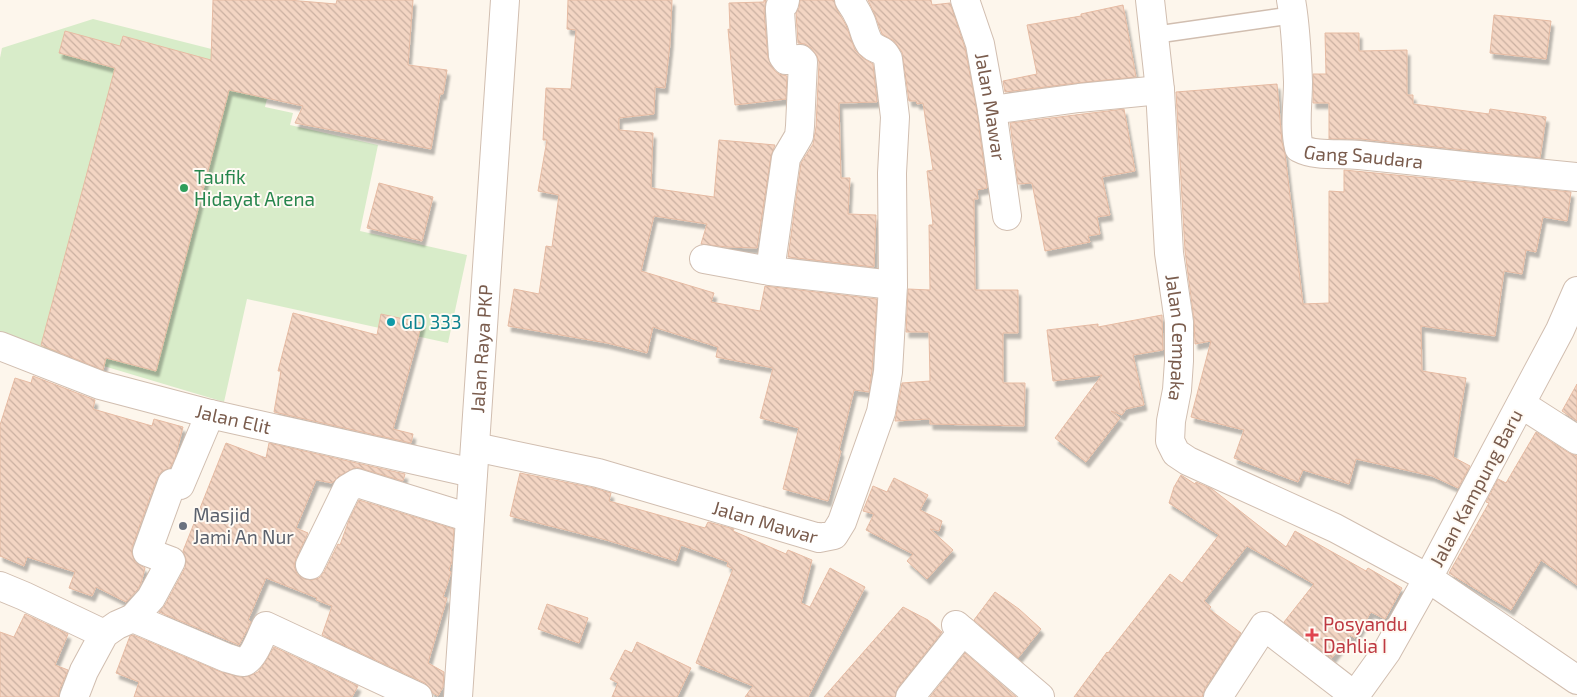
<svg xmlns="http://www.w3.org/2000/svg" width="1577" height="697" viewBox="0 0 1577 697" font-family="'Exo 2',sans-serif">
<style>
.grass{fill:#d8ecc9}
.building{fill:url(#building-back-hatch);stroke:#e6bba3;filter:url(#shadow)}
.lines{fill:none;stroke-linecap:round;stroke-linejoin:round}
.service-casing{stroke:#d1beb0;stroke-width:19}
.minor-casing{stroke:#d1beb0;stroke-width:30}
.tertiary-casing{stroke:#d1beb0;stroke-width:30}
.service{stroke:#fff;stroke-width:16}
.minor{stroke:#fff;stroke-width:28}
.tertiary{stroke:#fff;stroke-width:28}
.leisure-dot{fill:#2e9e5b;stroke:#fffaf3;stroke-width:2}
.culture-dot{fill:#0f9aa8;stroke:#fffaf3;stroke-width:2}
.worship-dot{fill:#6b7280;stroke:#fffaf3;stroke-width:2}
.health-dot{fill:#e0444e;stroke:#fffaf3;stroke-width:2}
.labels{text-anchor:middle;stroke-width:4;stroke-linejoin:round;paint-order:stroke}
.street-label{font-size:19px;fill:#7a5c4d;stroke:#fffaf3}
.leisure-label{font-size:19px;fill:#27864d;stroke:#fffaf3;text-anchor:start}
.culture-label{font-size:19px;fill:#0d838f;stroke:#fffaf3;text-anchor:start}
.worship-label{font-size:19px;fill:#5b616d;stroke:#fffaf3;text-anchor:start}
.health-label{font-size:19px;fill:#be3a42;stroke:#fffaf3;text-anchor:start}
</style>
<defs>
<pattern id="building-back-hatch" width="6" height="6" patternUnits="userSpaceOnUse" patternTransform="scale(1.25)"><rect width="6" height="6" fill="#f3d5c3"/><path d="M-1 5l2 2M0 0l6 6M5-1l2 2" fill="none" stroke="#cab0a1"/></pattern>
<filter id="shadow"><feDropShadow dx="3" dy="5.5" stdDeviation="1" flood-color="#0004"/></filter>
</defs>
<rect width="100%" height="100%" fill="#fdf6ec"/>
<path class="grass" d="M93 19 275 65 265 107 293 113 290 125 378 145 360 231 467 255 448 343 247 299 224 402 0 335V58L2 48Z"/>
<g class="building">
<path d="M213 0H288L336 4 337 0H413L408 65 447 70 443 94H440L431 149 295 123 303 106 229 90 156 371 106 358 103 370 41 345 115 68 59 53 65 31 120 46 123 36 211 60Z"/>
<path d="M568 0H672L670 44 665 88 655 87 654 114 619 118V130L653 133 651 188 714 197 719 140 775 145 771 156 757 248 727 247 701 244 707 224 654 216 641 271 714 293 711 302 760 311 765 286 877 299 872 370 869 392 854 390 839 450 841 451 828 501 783 489 799 428 760 418 773 368 716 357 718 347 653 327 647 353 607 343 508 326 514 289 539 294 546 246 552 247 559 195 538 191 547 140H543L546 88 571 89 576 30 567 29Z"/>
<path d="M764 0H766L764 11 768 58 774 70 779 74 787 76 786 99 735 105 728 29 730 30 729 3 764 2Z"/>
<path d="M800 0H834L836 8 846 25 855 50 863 58 873 64 877 102 839 103 841 178H850L848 214 876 215 874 267 788 257 801 163 813 144 816 127 819 62 817 56 811 48 805 44 798 43 796 13 799 8Z"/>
<path d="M868 0H931L932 5 950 3 965 48 977 112 987 188 977 190 978 199H974L975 290H1018V333H1003V383H1025L1024 426 930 424V419L895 421 902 383 930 381 929 332H906L908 289 930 290 929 225H933L927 171 933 170 923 103 917 104 916 101H909L902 52 894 41 882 34 875 15Z"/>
<path d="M1123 5 1136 77 1077 83 1005 92 1003 81 1037 74 1027 25 1081 16V14Z"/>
<path d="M1494 15 1551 21 1546 59 1490 53Z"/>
<path d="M1325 33H1359V51L1407 50V95H1413V104L1489 114 1490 109 1546 117 1540 158 1361 139H1329V103H1313V74H1326Z"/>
<path d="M1277 84 1282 142 1285 154 1303 304 1329 303V191L1344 192V170L1571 192 1567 221 1543 217 1536 252 1526 250 1522 274 1504 271 1495 336 1421 326 1422 371 1466 378 1453 457 1470 466 1458 488 1432 476 1356 459 1349 484 1303 470 1298 482 1234 458 1244 430 1191 417 1211 341 1195 344 1194 320 1185 251 1176 92Z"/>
<path d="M1124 109 1135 171 1102 177 1110 215 1097 217 1100 234 1088 236 1090 242 1045 251 1032 183 1018 184 1010 123Z"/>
<path d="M379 183 433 197 422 241 367 228Z"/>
<path d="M293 313 377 335 381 314 422 323 393 429 413 434 411 443 274 412 281 371H278Z"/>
<path d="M1162 315 1163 350 1133 355 1144 405 1126 409 1122 415 1111 411 1120 418 1086 462 1055 438 1102 375 1053 381 1047 330 1098 324V327Z"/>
<path d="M33 376 95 400 93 409 152 426 154 419 183 427 175 458 170 468 162 471 157 478 132 547V554L135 562 145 568 141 583 138 589 126 602 96 587 92 596 69 588 75 572 27 557 24 566 0 556V425L15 378 31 383Z"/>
<path d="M1577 384V421L1562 411Z"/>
<path d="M1536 432 1569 453 1577 456V585L1541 560 1511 610 1449 573 1489 503 1486 502 1498 479 1506 483Z"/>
<path d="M226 443 266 458 269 443 405 474 403 481 356 467 339 476 332 483 316 480 296 528 308 533 296 558 294 566 297 574 304 579 312 580 319 578 324 572 338 544 340 545 349 520 359 500 454 529 453 545 451 550 452 551V561L449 570 451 572 443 597 447 598 428 663 444 672 443 687 438 696 433 693 430 688 425 683 322 635 332 606 316 600 317 598 266 578 248 620 251 622 239 645 159 612 165 605 185 568 186 559 183 551Z"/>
<path d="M520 473 594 488 611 493 609 501 705 528 708 522 734 529 733 531 786 554 788 550 812 560 801 603 810 607 830 568 865 587 808 697H745L753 686 696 663 733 569 727 566 728 562 681 545 676 561 606 540 510 516Z"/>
<path d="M1181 475 1195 484 1196 482 1212 489 1286 547 1295 531 1366 571 1368 568 1402 588 1385 619 1371 612 1355 638 1350 635 1332 658 1284 622 1314 584 1247 546 1204 601 1211 607 1209 609 1241 633 1205 688 1202 697H1074L1107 652 1108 653 1170 574 1182 583 1219 535 1169 503 1174 487Z"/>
<path d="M894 478 928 495 920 510 942 521 939 531 930 529 953 550 927 579 907 561 913 554 866 530 874 514 863 511 873 486 887 492Z"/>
<path d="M995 592 1019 609 1041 629 1018 658 974 620Z"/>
<path d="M547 604 588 618 579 643 538 629Z"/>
<path d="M903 607 928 620 942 632 898 687 895 697H824Z"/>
<path d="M25 614 68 634 55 665 68 670 59 691V697H0V632L14 637Z"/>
<path d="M133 635 221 672 240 677 249 676 258 672 266 661 274 647 358 686 352 697H134L139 682 116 673 130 636Z"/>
<path d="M637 642 691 668 677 697H612L618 683 610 679 625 650 632 653Z"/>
<path d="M965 653 1016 697H930Z"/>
</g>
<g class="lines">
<g class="service-casing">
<path id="service" d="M1154 35 1294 15"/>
</g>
<g class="minor-casing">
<g id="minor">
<path id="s1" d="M965 0 980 44 992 110 1007 216"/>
<path id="s2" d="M1150 0 1160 90 1169 253 1179 322V361L1177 390 1171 421 1170 441 1176 453 1188 461 1335 528 1428 578 1387 651 1354 697"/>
<path id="s3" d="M1291 0C1296 27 1297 55 1298 82 1298 104 1294 127 1299 148 1316 157 1340 153 1359 155 1432 163 1504 170 1577 177"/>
<path d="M992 110 1079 98 1160 90"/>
<path d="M704 259 770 271 893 285"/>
<path d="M770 271 786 158 799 136 800 126 803 62 800 59 786 60 783 56 780 11V7L784 4 785 0"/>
<path d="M1577 291 1560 330 1428 578 1577 680"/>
<path id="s4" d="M0 346 100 385 210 414 473 473"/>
<path d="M1521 404 1577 440"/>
<path id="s5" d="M475 447 598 473 819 538 834 535 842 522 881 412 888 372 893 285 892 173 895 117 888 59C882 47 878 52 870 44 865 37 864 29 861 21 858 14 854 7 849 0"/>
<path d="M310 565 347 489 357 483 470 518"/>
<path d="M0 586 24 596 104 634"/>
<path d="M133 618 227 658C232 659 238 662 243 662 253 661 262 634 266 626L418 697"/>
<path d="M956 625 1040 697"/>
<path d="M74 697 84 671 104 634 117 625 133 618 151 598 171 561 147 552 172 483 180 485 210 414"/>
<path d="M910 697 963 631"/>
<path d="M1218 697 1264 626 1355 696"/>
</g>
</g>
<g class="tertiary-casing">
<g id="tertiary">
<path id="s6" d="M458 697 505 0"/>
</g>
</g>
<use href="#service" class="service"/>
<use href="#minor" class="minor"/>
<use href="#tertiary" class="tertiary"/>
</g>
<circle class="leisure-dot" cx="184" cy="188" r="5"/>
<circle class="culture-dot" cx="391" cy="322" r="5"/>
<circle class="worship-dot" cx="183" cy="526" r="5"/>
<path class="health-dot" d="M1309.5 627.5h5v5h5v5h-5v5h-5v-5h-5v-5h5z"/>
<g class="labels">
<g class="street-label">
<text dy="7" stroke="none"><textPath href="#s1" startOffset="110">Jalan Mawar</textPath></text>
<text dy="7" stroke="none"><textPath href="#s3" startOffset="214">Gang Saudara</textPath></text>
<text dy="7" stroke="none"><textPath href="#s2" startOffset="339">Jalan Cempaka</textPath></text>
<text dy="7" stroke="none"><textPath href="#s6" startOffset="349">Jalan Raya PKP</textPath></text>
<text dy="7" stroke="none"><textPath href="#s4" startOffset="245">Jalan Elit</textPath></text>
<text transform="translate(1476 488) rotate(-62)" y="7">Jalan Kampung Baru</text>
<text dy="7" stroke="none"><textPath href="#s5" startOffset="300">Jalan Mawar</textPath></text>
</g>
<g class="leisure-label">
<text x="194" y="184">Taufik<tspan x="194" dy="22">Hidayat Arena</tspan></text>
</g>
<g class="culture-label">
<text x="401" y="329">GD 333</text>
</g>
<g class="worship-label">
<text x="193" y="522">Masjid<tspan x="193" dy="22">Jami An Nur</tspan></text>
</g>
<g class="health-label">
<text x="1323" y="631">Posyandu<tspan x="1323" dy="22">Dahlia I</tspan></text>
</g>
</g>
</svg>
